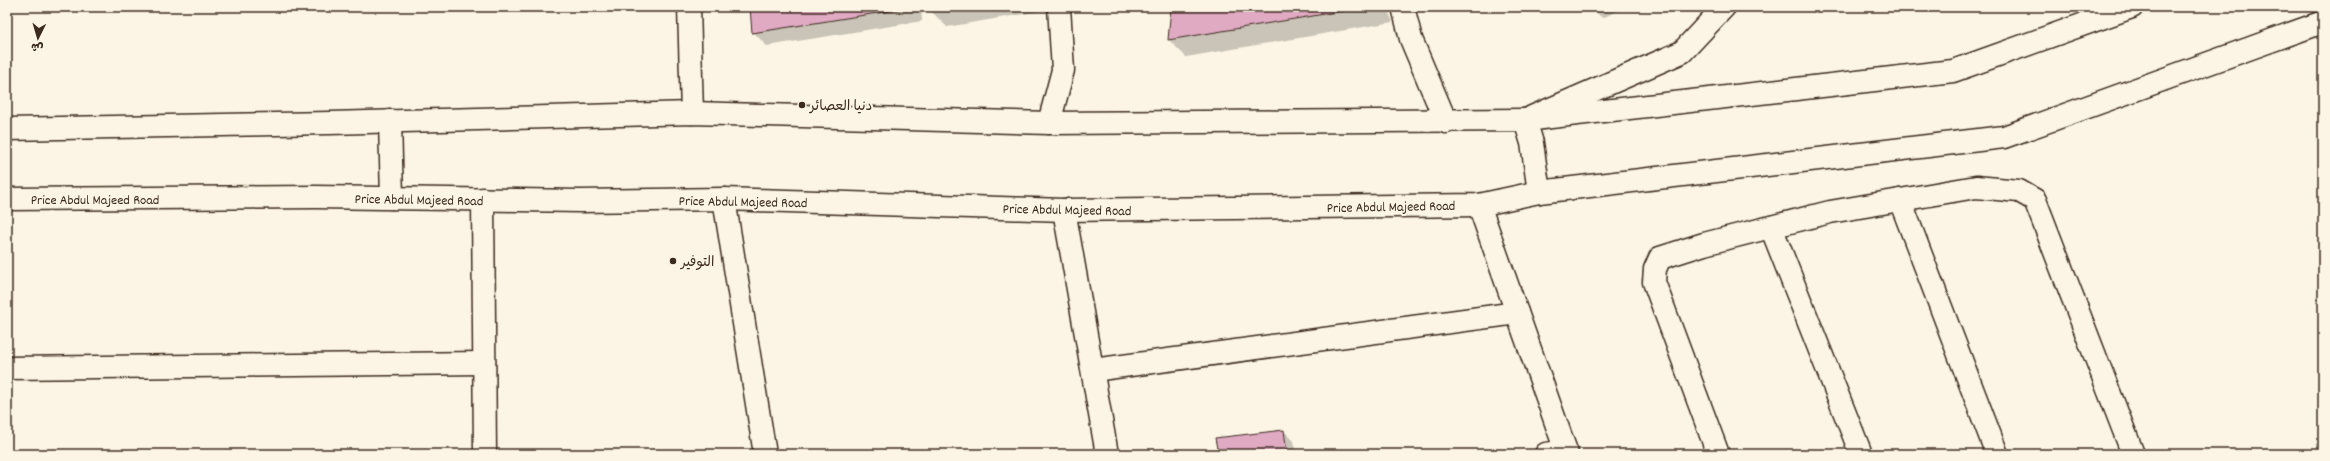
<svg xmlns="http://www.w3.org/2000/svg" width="2330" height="461" viewBox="0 0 2330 461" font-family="Dekko,'Playpen Sans Arabic',sans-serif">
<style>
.shadow{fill:#0003}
.building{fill:#e0aac3;stroke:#3b2a1e}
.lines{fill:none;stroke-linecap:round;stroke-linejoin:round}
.minor-casing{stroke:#3b2a1e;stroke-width:25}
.major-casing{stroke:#3b2a1e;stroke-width:25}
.minor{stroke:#fcf5e5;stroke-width:22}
.major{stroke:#fcf5e5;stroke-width:22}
.poi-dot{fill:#3b2a1e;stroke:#fcf5e5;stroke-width:1.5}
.labels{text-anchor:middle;stroke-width:4;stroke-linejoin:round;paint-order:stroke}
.poi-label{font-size:14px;fill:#3b2a1e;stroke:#fcf5e5;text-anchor:start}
.street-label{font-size:14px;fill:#3b2a1e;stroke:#fcf5e5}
</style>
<rect width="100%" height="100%" fill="#fcf5e5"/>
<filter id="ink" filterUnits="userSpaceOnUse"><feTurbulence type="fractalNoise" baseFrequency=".025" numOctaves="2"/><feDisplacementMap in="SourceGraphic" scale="8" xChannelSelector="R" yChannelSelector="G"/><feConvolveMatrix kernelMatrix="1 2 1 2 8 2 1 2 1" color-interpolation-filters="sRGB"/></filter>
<g filter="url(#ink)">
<g class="shadow">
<path d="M751 7H921L922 21 767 46 753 32Z"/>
<path d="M929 7H1052L1053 9 947 27 930 10Z"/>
<path d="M1088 7H1386L1393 22 1186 57 1169 40 1172 8 1091 10Z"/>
<path d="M1591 7H1627L1602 18Z"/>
<path d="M1284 431 1294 441 1296 454H1219Z"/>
</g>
<g class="building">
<path d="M750 7H909V8L752 33Z"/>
<path d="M928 7H949L929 10Z"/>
<path d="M1171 7H1367L1168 40Z"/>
<path d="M1284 430 1287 454H1218L1215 438Z"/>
</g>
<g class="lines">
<g class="minor-casing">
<g id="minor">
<path d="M689 7 692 113"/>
<path d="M1403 7 1411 39 1446 122"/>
<path d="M1532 117 1682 52 1724 7"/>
<path d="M1049 123 1063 70 1059 7"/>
<path d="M483 199 485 454"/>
<path d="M724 199 765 454"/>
<path d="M1900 200 1997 454"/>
<path d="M1479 205 1567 454"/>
<path d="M1064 210 1107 454"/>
<path d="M1771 227 1861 454"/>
<path d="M7 368 484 363"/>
<path d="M1093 370 1517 313"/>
<path d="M1546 454 1566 451"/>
<path d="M1718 454 1654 282 1655 269 1660 258 1704 244 1830 212 1976 187 2019 191 2035 200 2133 454"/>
</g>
</g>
<g class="major-casing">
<g id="major">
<path d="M1525 120 1953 71 2132 7"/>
<path d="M390 121 392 198"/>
<path d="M7 129 330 123 692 113 1049 123 1525 120 1532 143 1539 192 1479 205 1064 210 724 199 580 201 316 197 7 199"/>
<path d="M1539 192 2004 137 2323 22"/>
</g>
</g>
<use href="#minor" class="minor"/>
<use href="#major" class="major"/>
</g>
</g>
<g class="poi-dot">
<circle cx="802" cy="105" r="4"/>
<circle cx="673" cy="261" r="4"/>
</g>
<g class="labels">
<g class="poi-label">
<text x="810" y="110">دنيا العصائر</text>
<text x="681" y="266">التوفير</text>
</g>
<g class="street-label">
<text x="95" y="204">Price Abdul Majeed Road</text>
<text transform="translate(419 199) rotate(1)" y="5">Price Abdul Majeed Road</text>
<text transform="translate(743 201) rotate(1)" y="5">Price Abdul Majeed Road</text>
<text transform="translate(1391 206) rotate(-1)" y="5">Price Abdul Majeed Road</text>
<text transform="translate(1067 209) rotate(1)" y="5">Price Abdul Majeed Road</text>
</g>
</g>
<rect width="2330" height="461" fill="none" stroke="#fcf5e5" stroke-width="24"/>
<rect x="12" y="12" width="2306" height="437" fill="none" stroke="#3b2a1e" stroke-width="1.5" filter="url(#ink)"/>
<g transform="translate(38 38) rotate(185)" stroke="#fcf5e5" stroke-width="3" paint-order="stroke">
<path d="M0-3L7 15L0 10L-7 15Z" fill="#3b2a1e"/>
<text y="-6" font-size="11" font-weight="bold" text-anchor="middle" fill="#3b2a1e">ش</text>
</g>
</svg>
